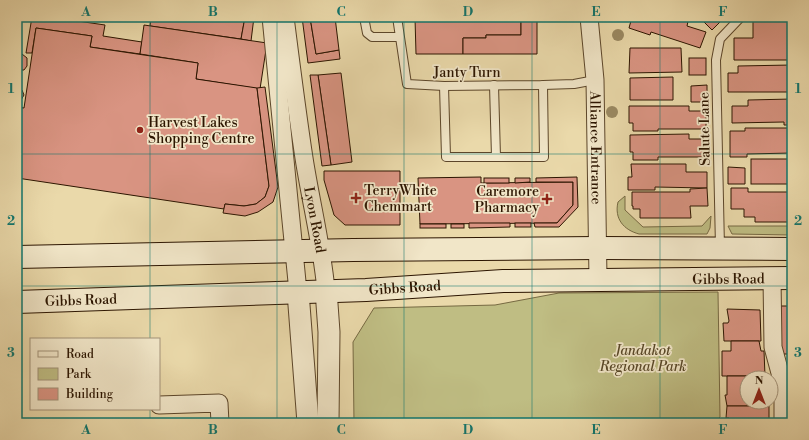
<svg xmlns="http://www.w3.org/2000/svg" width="809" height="440" viewBox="0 0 809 440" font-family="'Libre Bodoni',serif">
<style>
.green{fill:#bfbd83;stroke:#766942}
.building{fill:#d99482;stroke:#2c1500}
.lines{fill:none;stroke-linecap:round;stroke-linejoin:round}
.service-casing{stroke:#5c462a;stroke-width:10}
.minor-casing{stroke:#5c462a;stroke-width:19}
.tertiary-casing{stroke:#5c462a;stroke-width:23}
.secondary-casing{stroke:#2c1500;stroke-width:24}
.service{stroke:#f1e6c8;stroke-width:8}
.minor{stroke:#f1e6c8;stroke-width:17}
.tertiary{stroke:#f1e6c8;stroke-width:21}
.secondary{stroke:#f1e6c8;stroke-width:22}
.tree{fill:#9a8962}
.grid{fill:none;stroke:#0f766e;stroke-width:1;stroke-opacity:0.55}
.poi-dot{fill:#8f2418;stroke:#f1e6c8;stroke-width:1.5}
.labels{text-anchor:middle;stroke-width:3.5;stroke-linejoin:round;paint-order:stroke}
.street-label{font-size:14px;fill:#2c1500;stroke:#f1e6c8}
.poi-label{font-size:14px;fill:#2c1500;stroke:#f1e6c8;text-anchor:start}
.park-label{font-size:14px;font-style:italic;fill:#584727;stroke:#f1e6c8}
.neatline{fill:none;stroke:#0f766e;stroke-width:1.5}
.grid-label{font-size:13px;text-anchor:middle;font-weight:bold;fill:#0f766e}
</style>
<rect width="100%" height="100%" fill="#ead9aa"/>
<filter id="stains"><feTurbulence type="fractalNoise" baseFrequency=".005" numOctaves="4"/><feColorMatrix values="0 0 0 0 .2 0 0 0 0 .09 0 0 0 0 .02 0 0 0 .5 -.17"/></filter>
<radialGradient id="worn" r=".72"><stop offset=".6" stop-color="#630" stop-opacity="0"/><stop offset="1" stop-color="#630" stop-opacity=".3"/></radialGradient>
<g class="green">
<path d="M625 196V210L643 227 702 226 711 216 710 228 707 234H639C624 230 614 219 618 202Z"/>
<path d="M728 226H792V235L732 234Z"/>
<path d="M718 292 720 417 714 423H354L353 342 374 308 495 305 559 293Z"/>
</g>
<g class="building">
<path d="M32 17H50L105 25 103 36 142 42 140 54 90 47 92 36 36 28 32 53H26Z"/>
<path d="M151 17H245L241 39 150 26Z"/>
<path d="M245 17H254L251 41 241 39Z"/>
<path d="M302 17H310L316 54 339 50 340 59 308 63Z"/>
<path d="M310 17H335L339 50 316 54Z"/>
<path d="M410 17H521V35H486V38H463V54H416L415 18Z"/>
<path d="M521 17H537V54H463V38H486V35H521Z"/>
<path d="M632 17H689L687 26 706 32 700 48 651 32 650 35 629 28Z"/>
<path d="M699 17H723L724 18 712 30Z"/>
<path d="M757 17H792V60H734V38H753V20Z"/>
<path d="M144 25 267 43 260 89 196 79 198 63 140 54Z"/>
<path d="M36 28 92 36 90 47 198 63 196 79 257 88 269 186 265 197 256 204 244 206 225 204 224 209 17 178V107L24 108Z"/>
<path d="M630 48H681L682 72 629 73Z"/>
<path d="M22 54 27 58V66L24 70H17V55Z"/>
<rect x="689" y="58" width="17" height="17"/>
<path d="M792 65V92H728V73H738V66Z"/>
<path d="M341 73 352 162 331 165 318 75Z"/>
<path d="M310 75H318L331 165 322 166Z"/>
<path d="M673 77V100H630V78Z"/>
<path d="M707 85V102H691V86Z"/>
<path d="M17 86 22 90 24 95 21 100 17 102Z"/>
<path d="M265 87 278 187 273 202 258 212 245 216 223 213 225 204 244 206 256 204 265 197 269 186 257 88Z"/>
<path d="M792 99V125H784V122L732 123V106H748V100Z"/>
<path d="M629 106H689V111H706V129H658V131H633V123H629Z"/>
<path d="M745 128H792V153L747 154V157H730V131H745Z"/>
<path d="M689 134V139H706V157H658V160H633V152H630V135Z"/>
<rect x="751" y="159" width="41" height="25"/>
<path d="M631 164H686V172H707V188L655 187V190H628V177H632Z"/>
<path d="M728 167 745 168V184H728Z"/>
<path d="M324 171H400V225H345L334 215 324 180Z"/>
<path d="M481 177V183L573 182V205L557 223 420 224 418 178Z"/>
<path d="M577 177 578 207 559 227H535L534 223H557L573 205V182H536V178Z"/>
<rect x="484" y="178" width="25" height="5"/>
<path d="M515 178H530V182L515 183Z"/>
<path d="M707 188 708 206H690L691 218H640V209H633V206H632V192H690V189Z"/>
<path d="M731 188H748V192H792V222H755V217H744V209H731Z"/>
<path d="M469 223H510V227L469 228Z"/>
<rect x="515" y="223" width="16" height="4"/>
<rect x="420" y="224" width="26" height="4"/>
<rect x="451" y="224" width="13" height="4"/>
<path d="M781 306H792V354H778Z"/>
<path d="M727 309 760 310 761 341H724L723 323H728L729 321Z"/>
<path d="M731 341H759L761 351H764L765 376H722V351H731Z"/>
<path d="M727 376H765V378H747V402H768V406H727L725 395H727Z"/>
<path d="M727 406H769V423H729V418H726Z"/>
</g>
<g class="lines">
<g class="service-casing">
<g id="service">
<path d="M364 17 367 33 372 37H399"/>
<path d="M397 17 407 84 444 86 543 85 574 84 595 80"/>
<path d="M494 85 496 157"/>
<path d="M444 86 446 157H544L543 85"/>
<path d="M720 248 716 60 720 39 741 17"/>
</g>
</g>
<g class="minor-casing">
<g id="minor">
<path d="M271 17 298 292"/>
<path id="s1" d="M285 17C291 64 297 112 304 158 311 203 322 246 326 290"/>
<path id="s2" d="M589 17 595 80 598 279"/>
<path d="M772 278 773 347 783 384V423"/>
<path d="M159 405 219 403 220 423"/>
</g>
</g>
<g class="tertiary-casing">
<g id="tertiary">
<path d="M326 290 329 332 328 423"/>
<path d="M298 292 308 423"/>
</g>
</g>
<g class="secondary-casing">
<g id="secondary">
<path d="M17 257 353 250 598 248 792 249"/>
<path id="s3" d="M17 302 366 290 503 281 792 278"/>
</g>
</g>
<use href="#service" class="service"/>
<use href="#minor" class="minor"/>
<use href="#tertiary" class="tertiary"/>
<use href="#secondary" class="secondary"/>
</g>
<g class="tree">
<circle cx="618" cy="35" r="6"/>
<circle cx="612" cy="112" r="6"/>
</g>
<path class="grid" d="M150 17V339M277 17V423M404 17V423M532 17V423M660 17V423M17 154H792M17 286H792M150 409V423"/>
<g class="poi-dot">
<circle cx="140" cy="130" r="4"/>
<path d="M354 192h4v4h4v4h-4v4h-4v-4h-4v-4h4z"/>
<path d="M545 193h4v4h4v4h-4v4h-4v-4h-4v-4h4z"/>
</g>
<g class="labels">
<g class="street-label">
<text x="467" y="77">Janty Turn</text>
<text transform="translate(704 129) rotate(-91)" y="5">Salute Lane</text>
<text dy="5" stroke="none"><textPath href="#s2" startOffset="131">Alliance Entrance</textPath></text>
<text dy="5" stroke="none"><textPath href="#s1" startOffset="205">Lyon Road</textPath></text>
<text dy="5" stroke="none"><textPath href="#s3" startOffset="712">Gibbs Road</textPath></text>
<text dy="5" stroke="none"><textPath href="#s3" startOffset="388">Gibbs Road</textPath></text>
<text dy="5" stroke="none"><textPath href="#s3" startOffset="64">Gibbs Road</textPath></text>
</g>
<g class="poi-label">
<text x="148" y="127">Harvest Lakes<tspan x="148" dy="16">Shopping Centre</tspan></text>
<text x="364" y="195">TerryWhite<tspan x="364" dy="16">Chemmart</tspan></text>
<text x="539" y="196" text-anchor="end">Caremore<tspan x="539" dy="16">Pharmacy</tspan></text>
</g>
<g class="park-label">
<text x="643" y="355">Jandakot<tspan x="643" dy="16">Regional Park</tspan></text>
</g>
</g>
<rect width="809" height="440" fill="none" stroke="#ead9aa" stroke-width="44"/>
<rect x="30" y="338" width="130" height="72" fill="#f1e6c8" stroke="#a29278"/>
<rect x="38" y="351" width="20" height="6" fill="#f1e6c8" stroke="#a29278"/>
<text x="66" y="358" font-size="12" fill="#2c1500">Road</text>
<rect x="38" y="368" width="20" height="12" fill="#bfbd83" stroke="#a29278"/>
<text x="66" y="378" font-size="12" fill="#2c1500">Park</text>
<rect x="38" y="388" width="20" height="12" fill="#d99482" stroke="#a29278"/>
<text x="66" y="398" font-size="12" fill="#2c1500">Building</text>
<g transform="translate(759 390)"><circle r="19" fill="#f1e6c8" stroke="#a29278"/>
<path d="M0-3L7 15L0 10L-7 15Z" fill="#8f2418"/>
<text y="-6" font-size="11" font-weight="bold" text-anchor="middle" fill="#2c1500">N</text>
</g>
<rect x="22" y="22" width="765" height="396" class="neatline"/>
<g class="grid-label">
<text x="86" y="16">A</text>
<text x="213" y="16">B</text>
<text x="341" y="16">C</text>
<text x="468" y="16">D</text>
<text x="596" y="16">E</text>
<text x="723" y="16">F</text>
<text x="11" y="93">1</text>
<text x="798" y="93">1</text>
<text x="11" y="225">2</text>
<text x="798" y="225">2</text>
<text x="11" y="357">3</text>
<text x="798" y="357">3</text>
<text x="86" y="434">A</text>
<text x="213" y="434">B</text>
<text x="341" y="434">C</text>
<text x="468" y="434">D</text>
<text x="596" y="434">E</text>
<text x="723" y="434">F</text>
</g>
<rect width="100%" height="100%" filter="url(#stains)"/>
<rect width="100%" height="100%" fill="url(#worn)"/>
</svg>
